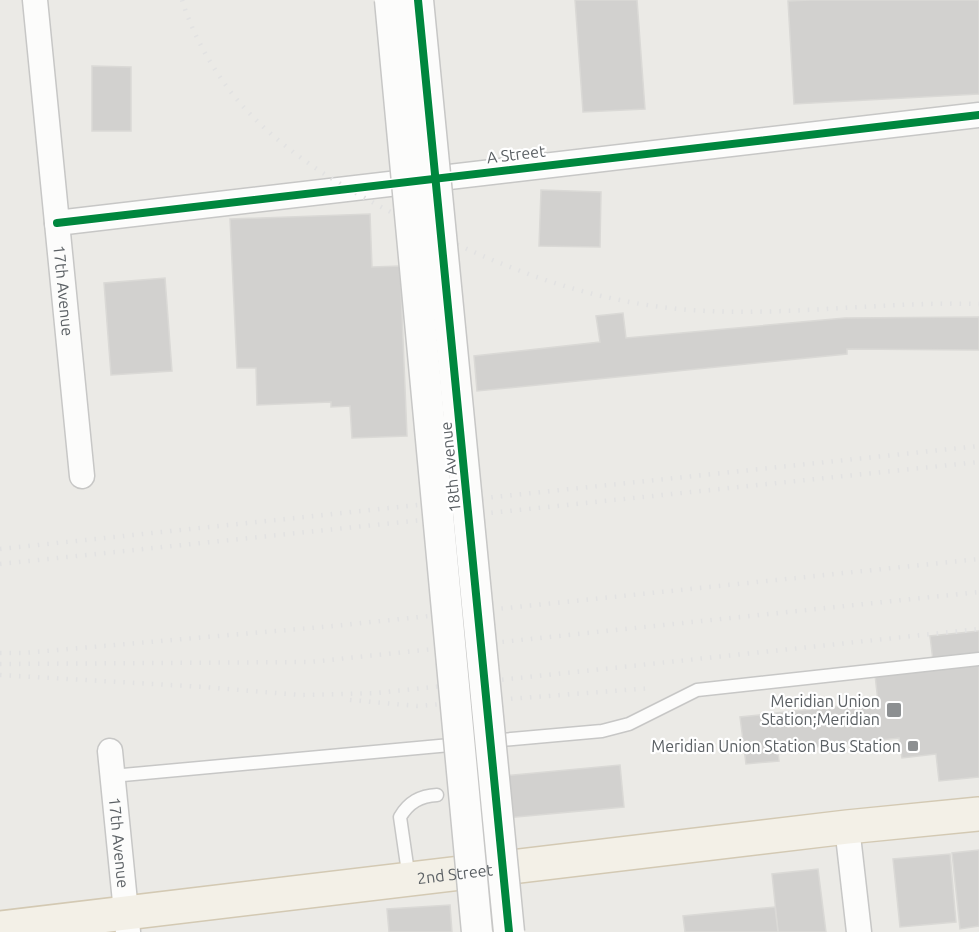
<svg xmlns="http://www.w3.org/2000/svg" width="979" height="932" viewBox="0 0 979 932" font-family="Ubuntu,sans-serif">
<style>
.building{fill:#d2d1cf;stroke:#dad9d6;stroke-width:1.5}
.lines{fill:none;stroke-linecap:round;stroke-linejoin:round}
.service-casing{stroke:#c7c7c6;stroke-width:15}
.minor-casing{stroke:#c7c7c6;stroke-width:27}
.primary-casing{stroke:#d3c9b3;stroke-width:36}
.service{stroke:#fcfcfb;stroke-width:12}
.minor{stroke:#fcfcfb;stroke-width:24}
.primary{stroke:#f3f0e7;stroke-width:33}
.rail{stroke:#e2e2e2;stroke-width:4.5;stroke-dasharray:1.5 8;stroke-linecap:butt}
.tertiary-bridge-casing{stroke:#c7c7c6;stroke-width:33;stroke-linecap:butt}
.tertiary-bridge{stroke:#fcfcfb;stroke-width:30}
.cycleway-casing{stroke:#fff;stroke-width:11}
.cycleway{stroke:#00873e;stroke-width:8}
.poi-dot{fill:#8d9092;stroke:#fff;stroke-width:2}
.labels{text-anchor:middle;stroke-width:4.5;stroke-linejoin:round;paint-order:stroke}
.street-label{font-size:16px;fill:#5b6064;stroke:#fff}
.poi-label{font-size:16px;fill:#5b6064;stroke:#fff;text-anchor:end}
</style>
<rect width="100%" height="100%" fill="#ebeae6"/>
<g class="building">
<path d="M575 0H637L645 109 583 112Z"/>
<path d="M811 0H979V94L794 104 788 1Z"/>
<path d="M92 66 131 67V131H92Z"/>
<path d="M541 190 601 192 600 247 539 246Z"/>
<path d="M370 214 372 267 400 266 407 436 352 438 350 406 331 407V402L257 405 256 368H237L230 219Z"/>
<path d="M165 278 172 371 111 375 104 283Z"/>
<path d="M623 313 626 338 845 318 979 317V350L847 349V354L477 391 474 356 600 342 596 316Z"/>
<path d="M979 631V777L939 781 936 754 902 758 899 738 778 751 779 761 746 764 740 717 878 702 875 675 934 669 930 636Z"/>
<path d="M620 765 624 807 506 818 502 776Z"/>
<path d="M979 850V926L960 929 952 853Z"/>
<path d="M950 854 956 922 900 927 893 859Z"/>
<path d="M818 869 826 932H778L772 874Z"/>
<path d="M450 905 452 932H389L387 909Z"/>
<path d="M775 907 778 932H685L683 916Z"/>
</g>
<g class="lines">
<g class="service-casing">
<g id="service">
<path d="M490 741 602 731 629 724 697 690 979 659"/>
<path d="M112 776 461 744"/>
<path d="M409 879 400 817C409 802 420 796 437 795"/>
</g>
</g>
<g class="minor-casing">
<g id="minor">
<path id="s1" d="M35 0 82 476"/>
<path d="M57 223 979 115"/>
<path id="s2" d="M110 751 128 932"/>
<path d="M847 827 859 932"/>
</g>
</g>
<g class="primary-casing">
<g id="primary">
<path id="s3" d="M0 928 847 827 979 814"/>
</g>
</g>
<use href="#service" class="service"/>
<use href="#minor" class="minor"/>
<use href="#primary" class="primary"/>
<g class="rail">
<path d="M182 0C193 35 211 67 234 96 281 153 347 190 412 223 503 268 588 302 690 310 786 317 883 301 979 304"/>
<path d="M0 549 979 446"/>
<path d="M0 564 979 462"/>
<path d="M0 653H23L333 626 979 559"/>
<path d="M0 664 310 662 979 592"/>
<path d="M0 675 204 687 300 695 377 693 979 629"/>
<path d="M350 700 417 706 652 688"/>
</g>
<g class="tertiary-bridge-casing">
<g id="tertiary-bridge">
<path d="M390 0 477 932"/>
<path d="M418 0 509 932"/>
</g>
</g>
<use href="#tertiary-bridge" class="tertiary-bridge"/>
<g class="cycleway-casing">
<g id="cycleway">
<path d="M418 0 509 932"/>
<path d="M57 223 979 115"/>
</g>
</g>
<use href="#cycleway" class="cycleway"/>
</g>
<g class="poi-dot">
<rect x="886" y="702" width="16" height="16" rx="3"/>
<rect x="907" y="740" width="12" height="12" rx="3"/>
</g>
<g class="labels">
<g class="street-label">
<text transform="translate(516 154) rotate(-7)" y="6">A Street</text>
<text dy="6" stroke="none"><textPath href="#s1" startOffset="292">17th Avenue</textPath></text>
<text transform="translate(450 467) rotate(-96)" y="6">18th Avenue</text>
<text dy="6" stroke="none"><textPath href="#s2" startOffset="92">17th Avenue</textPath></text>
<text dy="6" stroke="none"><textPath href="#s3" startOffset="458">2nd Street</textPath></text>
</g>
<g class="poi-label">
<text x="880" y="707">Meridian Union<tspan x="880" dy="18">Station;Meridian</tspan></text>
<text x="901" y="752">Meridian Union Station Bus Station</text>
</g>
</g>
</svg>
